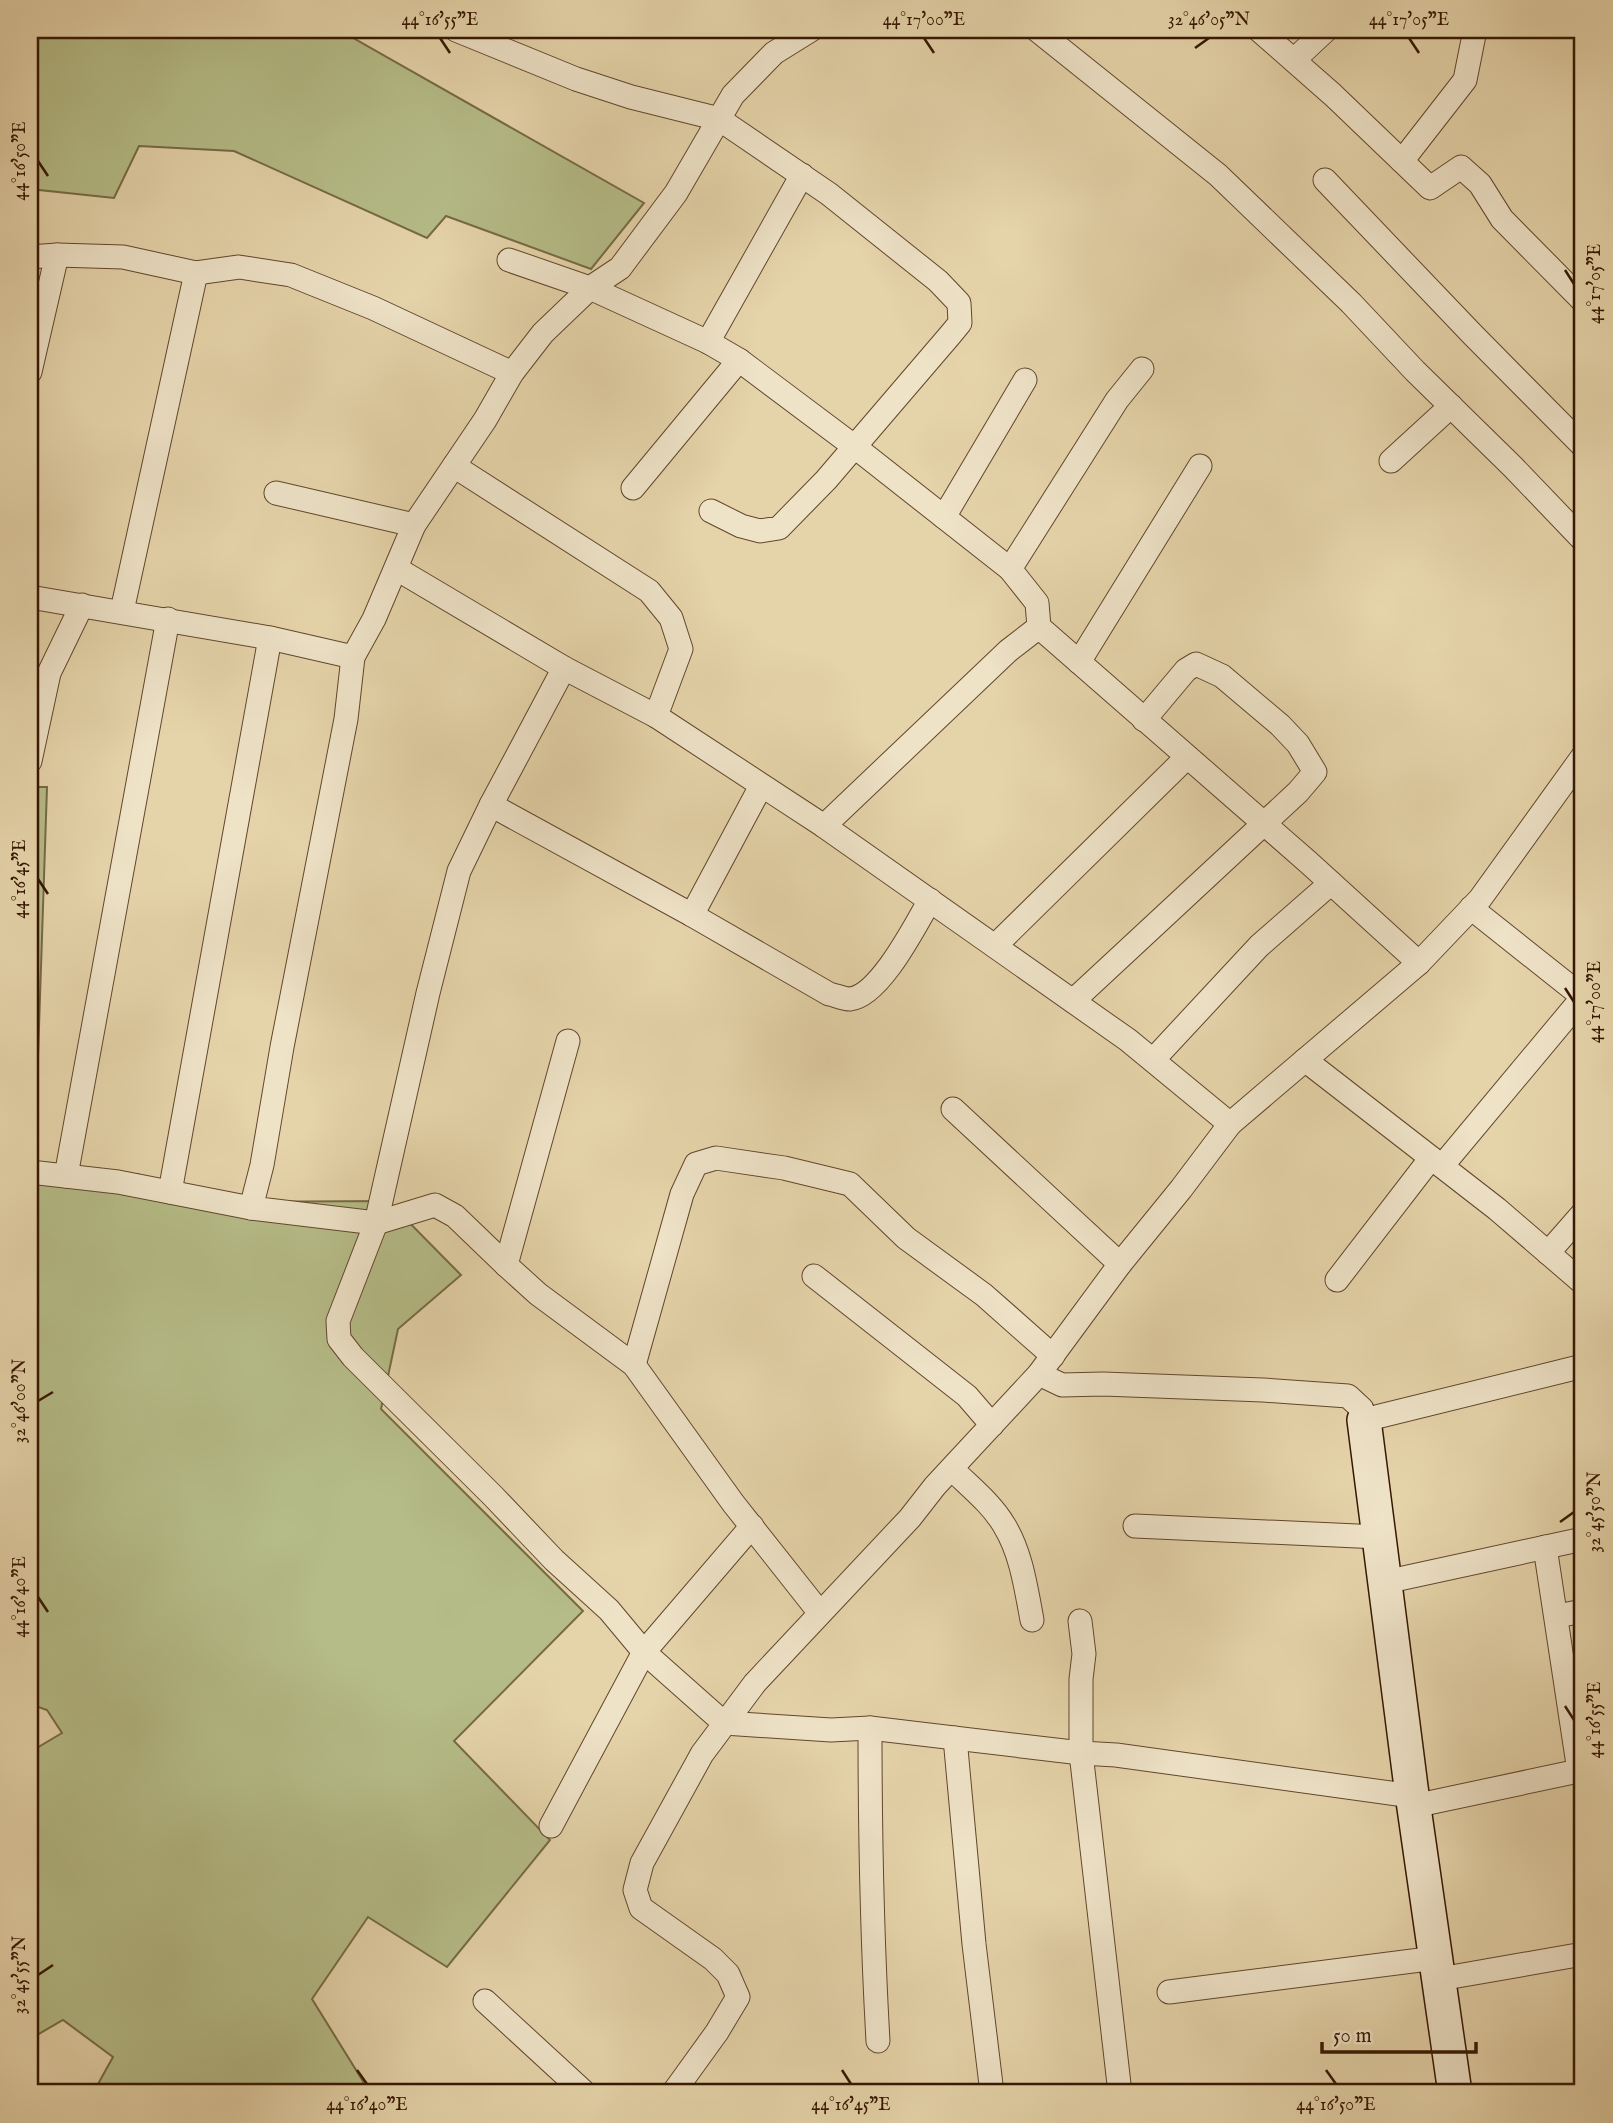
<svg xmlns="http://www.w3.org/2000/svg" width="1613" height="2123" viewBox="0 0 1613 2123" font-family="'IM FELL English',serif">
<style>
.green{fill:#b5bc87;stroke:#766a45;stroke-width:2}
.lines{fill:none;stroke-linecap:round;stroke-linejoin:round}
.street-casing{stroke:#62462c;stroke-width:25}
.secondary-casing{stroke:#371703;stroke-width:36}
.street{stroke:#eee2c7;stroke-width:23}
.secondary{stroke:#eee2c7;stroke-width:33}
.ticks{fill:none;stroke:#371703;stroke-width:2.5}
.neatline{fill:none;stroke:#371703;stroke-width:2.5}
.ticks-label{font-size:18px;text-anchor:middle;fill:#371703}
</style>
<rect width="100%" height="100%" fill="#e5d3a9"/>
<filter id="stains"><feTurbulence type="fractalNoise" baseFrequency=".00286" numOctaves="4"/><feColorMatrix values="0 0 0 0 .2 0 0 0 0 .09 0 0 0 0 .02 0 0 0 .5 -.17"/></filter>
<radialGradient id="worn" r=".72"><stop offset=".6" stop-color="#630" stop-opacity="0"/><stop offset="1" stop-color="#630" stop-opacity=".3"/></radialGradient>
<g class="green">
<path d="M30 30H339L644 203 591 269 446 216 427 238 234 151 139 146 114 198 30 189Z"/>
<path d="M30 787H47L34 1177 138 1174 189 1202 388 1201 461 1275 398 1329 381 1409 583 1611 454 1741 550 1840 447 1967 368 1917 312 1999 369 2091 366 2093H93L113 2057 63 2020 30 2039V1752L62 1733 47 1710 30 1704Z"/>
</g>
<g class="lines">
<g class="street-casing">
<g id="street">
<path d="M456 30 576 79 631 97 719 119 829 194 938 281 959 303 960 323 951 334 826 480 779 528 760 531 741 526 711 511"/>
<path d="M811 30 774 53 733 95 676 193 620 268 590 288 543 333 512 373 485 420 414 525 374 619 353 657 346 719 282 1047 262 1165 251 1208 376 1223 435 1205 455 1216 506 1265 538 1294 634 1365 733 1503 820 1613"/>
<path d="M1037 30 1218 175 1351 303 1415 371 1513 467 1583 540"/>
<path d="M1259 30 1333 95 1430 188 1461 167 1480 184 1502 219 1583 301"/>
<path d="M1294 60 1326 30"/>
<path d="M1402 161 1465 80 1475 30"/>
<path d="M1325 180 1473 335 1583 446"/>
<path d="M30 257 57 255 123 257 196 273 239 267 291 275 373 308 512 373"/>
<path d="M509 260 590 288 708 342 739 360 855 447 1010 569 1037 603 1039 627 1308 862 1419 963"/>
<path d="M708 342 802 175"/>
<path d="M30 372 57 255"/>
<path d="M1391 461 1451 406"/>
<path d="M454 466 649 591 671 618 681 649 656 716"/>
<path d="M633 488 739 360"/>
<path d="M276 493 414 525"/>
<path d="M944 517 1025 380"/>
<path d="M397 569 564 668 656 716 824 826 1128 1040 1230 1124"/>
<path d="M1010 569 1117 400 1142 369"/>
<path d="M30 597 270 638 353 657"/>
<path d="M122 611 196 273"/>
<path d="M1079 662 1200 466"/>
<path d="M564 668 491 805 459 871 428 993 376 1223 338 1321 339 1339 353 1357 493 1496 554 1560 609 1610 644 1652 724 1723 831 1730 870 1728 1081 1753 1116 1755 1412 1796"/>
<path d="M30 761 49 673 82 605"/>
<path d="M491 805 692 915 829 994C835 995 844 999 850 999 880 996 916 924 930 900"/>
<path d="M824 826 1008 651 1039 627"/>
<path d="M1471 908 1583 997"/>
<path d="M692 915 761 786"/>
<path d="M995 946 1187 757"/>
<path d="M1073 1001 1298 792 1315 772 1298 744 1280 725 1222 676 1196 664 1186 670 1144 720"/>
<path d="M1153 1060 1259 946 1331 883"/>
<path d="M1305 1060 1497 1209 1583 1283"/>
<path d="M953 1109 1120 1264"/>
<path d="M1442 1166 1583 997"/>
<path d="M30 1172 118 1182 251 1208"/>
<path d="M66 1176 168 619"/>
<path d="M170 1192 270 638"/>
<path d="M1548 1253 1583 1213"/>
<path d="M506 1265 568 1041"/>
<path d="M814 1276 967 1396 992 1425"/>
<path d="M1337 1280 1431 1158"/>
<path d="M634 1365 682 1194 696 1164 716 1158 784 1168 850 1184 906 1238 984 1295 1053 1356"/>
<path d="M1039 1374 1062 1385 1103 1384 1263 1390 1348 1396 1362 1409 1364 1420 1583 1366"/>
<path d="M952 1469C969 1486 991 1503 1004 1525 1021 1552 1026 1588 1032 1620"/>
<path d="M1135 1526 1379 1537"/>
<path d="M1545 1547 1579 1771"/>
<path d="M1385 1582 1583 1539"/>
<path d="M1557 1616 1583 1611"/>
<path d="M1080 1621 1084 1654 1081 1679V1753L1120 2093"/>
<path d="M870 1728C870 1833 872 1937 878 2041"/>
<path d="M955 1738 974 1944 992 2093"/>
<path d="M1414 1806 1583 1770"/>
<path d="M551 1826 644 1652 752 1526"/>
<path d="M1440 1979 1583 1954"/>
<path d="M1169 1992 1436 1958"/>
<path d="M485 2001 585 2093"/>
<path d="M673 2093 717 2032 738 1997 728 1974 713 1959 641 1908 635 1890 642 1863 702 1754 755 1683 910 1518 935 1486 1039 1374 1120 1264 1181 1189 1230 1124 1419 963 1480 899 1583 756"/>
</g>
</g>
<g class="secondary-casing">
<path id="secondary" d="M1364 1420 1411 1787 1455 2093"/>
</g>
<use href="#street" class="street"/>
<use href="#secondary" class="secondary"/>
</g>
<path class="ticks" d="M440 38 450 53M924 38 934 53M1409 38 1419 53M1195 48 1209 38M38 161 48 176M1565 270 1574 284M38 879 48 894M1565 988 1574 1002M38 1401 53 1392M1560 1522 1574 1512M38 1597 48 1612M1565 1706 1574 1720M38 1975 53 1965M357 2070 367 2084M842 2070 851 2084M1326 2070 1336 2084"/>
<rect width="1613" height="2123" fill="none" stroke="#e5d3a9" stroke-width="77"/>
<path d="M1322 2042v10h154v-10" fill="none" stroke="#371703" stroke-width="3.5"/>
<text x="1333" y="2042" font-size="21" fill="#371703" stroke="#eee2c7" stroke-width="5" paint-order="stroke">50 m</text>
<rect x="38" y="38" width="1536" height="2046" class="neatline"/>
<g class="ticks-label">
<text x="440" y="25">44°16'55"E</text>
<text x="924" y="25">44°17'00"E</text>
<text x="1209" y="25">32°46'05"N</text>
<text x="1409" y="25">44°17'05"E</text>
<text transform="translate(19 161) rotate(-90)" y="6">44°16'50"E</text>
<text transform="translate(1594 284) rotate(-90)" y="6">44°17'05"E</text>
<text transform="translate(19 879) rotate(-90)" y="6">44°16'45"E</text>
<text transform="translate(1594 1002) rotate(-90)" y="6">44°17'00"E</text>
<text transform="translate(19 1401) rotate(-90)" y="6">32°46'00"N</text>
<text transform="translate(1594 1512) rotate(-90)" y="6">32°45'50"N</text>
<text transform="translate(19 1597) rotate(-90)" y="6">44°16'40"E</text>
<text transform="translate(1594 1720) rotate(-90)" y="6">44°16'55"E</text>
<text transform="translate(19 1975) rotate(-90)" y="6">32°45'55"N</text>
<text x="367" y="2110">44°16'40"E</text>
<text x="851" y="2110">44°16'45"E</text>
<text x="1336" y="2110">44°16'50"E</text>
</g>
<rect width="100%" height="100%" filter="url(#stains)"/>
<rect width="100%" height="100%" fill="url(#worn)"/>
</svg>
